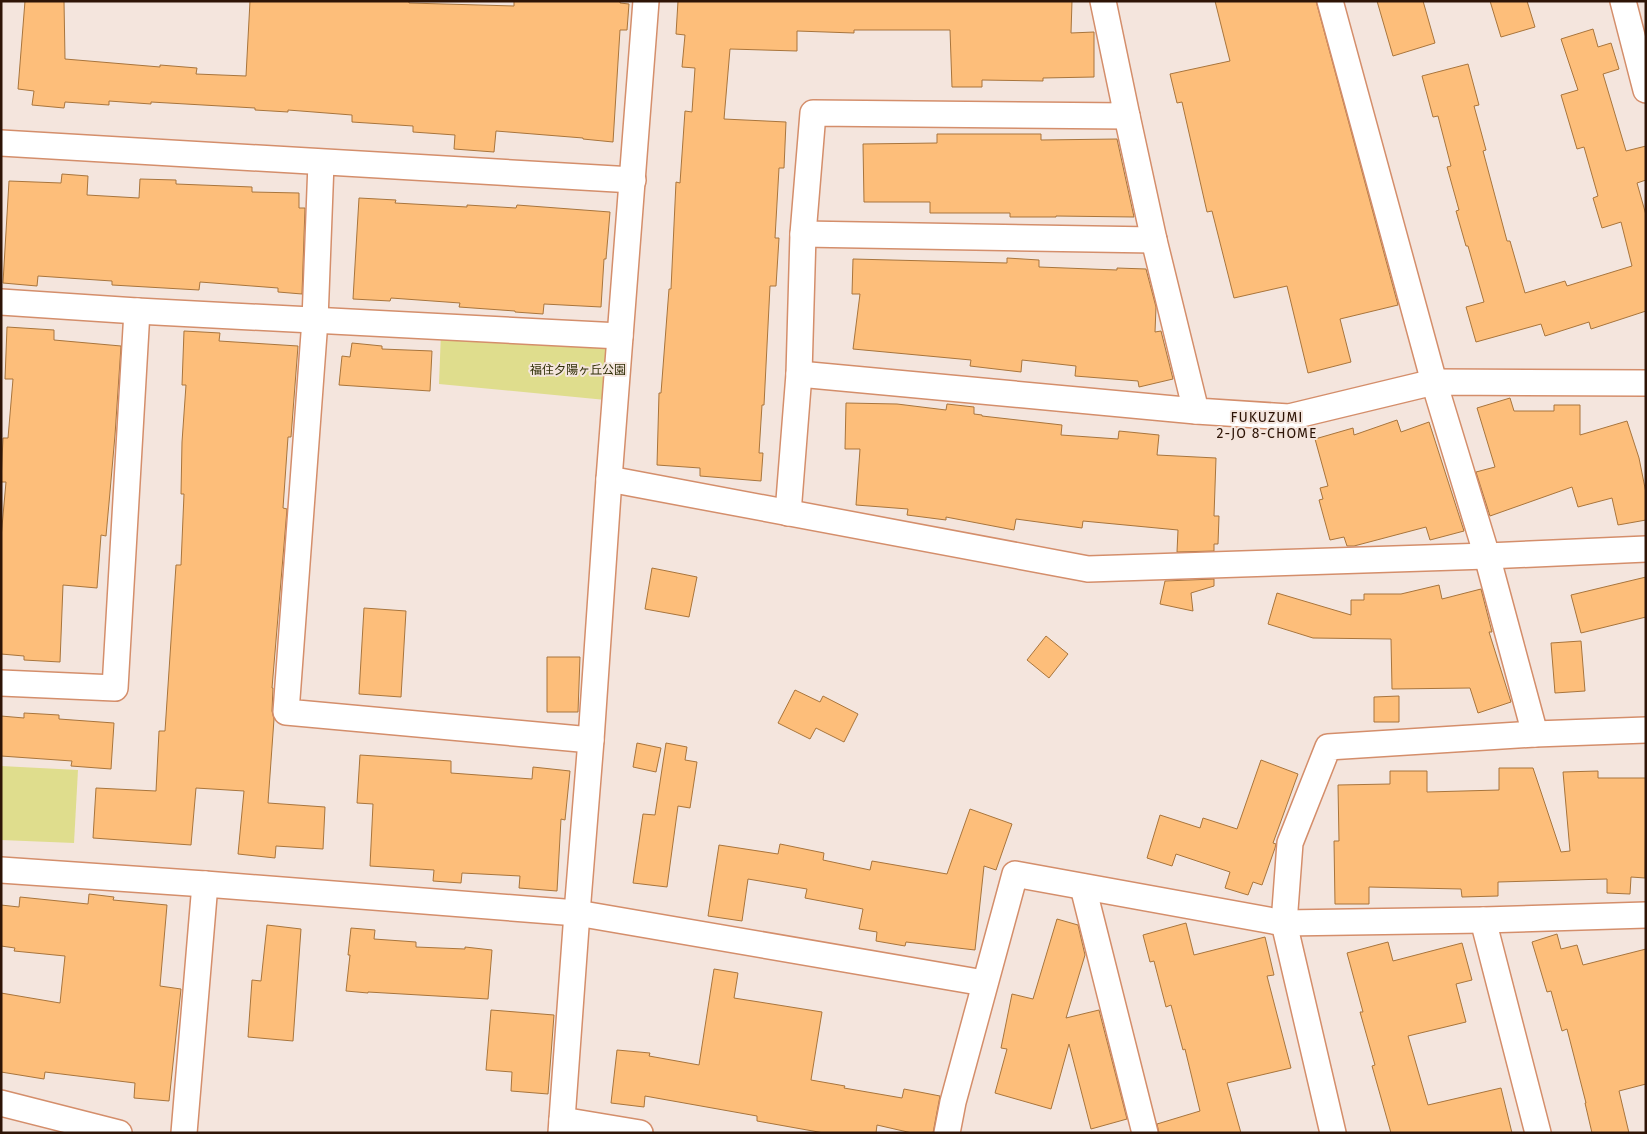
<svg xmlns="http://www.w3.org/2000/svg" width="1647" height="1134" viewBox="0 0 1647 1134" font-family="'Fira Sans','Noto Sans JP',sans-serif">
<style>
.green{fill:#dfdd8d}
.building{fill:#fdbe7a;stroke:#a9753c}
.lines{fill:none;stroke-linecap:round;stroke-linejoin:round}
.street-casing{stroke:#d48e6b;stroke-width:28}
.street{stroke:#fff;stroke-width:25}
.labels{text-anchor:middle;stroke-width:4;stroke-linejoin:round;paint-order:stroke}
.park-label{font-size:12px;fill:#2f2e06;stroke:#f4e5dd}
.neighbourhood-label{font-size:14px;letter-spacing:1px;fill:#2e1406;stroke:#f4e5dd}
</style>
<rect width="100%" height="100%" fill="#f4e5dd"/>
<g class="green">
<path d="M441 332 615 346 606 400 439 384Z"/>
<path d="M1 766 78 770 74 843 1 840Z"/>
</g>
<g class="building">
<path d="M25 1H64L65 59 160 67V65L197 68 196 74 246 76 250 1H409V3L514 6V1H620V3L629 4 627 30H620L613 142 583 139V138L496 131 494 152 454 149 455 135 413 132V126L352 122V115L288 110V112L255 110V108L151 102V104L109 101V105L65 102 64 108 32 105 34 91 18 89Z"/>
<path d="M678 1H1072L1071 33 1094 32V77L1043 78V81L982 80V87H952L950 30H854V33L797 31V51L730 49 724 119 786 122 784 168H779L775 238H779L776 286H770L764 405H762L759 453H763L761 481 700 476V468L657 465 659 393H661L669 289H671L676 182 680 183 685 111 692 112 695 68 682 67 685 35 676 34Z"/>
<path d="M1215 1H1316L1398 305 1340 319 1351 362 1308 373 1287 286 1234 298 1212 211 1207 212 1182 102 1177 103 1170 74 1230 61Z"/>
<path d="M1377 1H1423L1435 43 1393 56Z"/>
<path d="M1490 1H1527L1535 27 1501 37Z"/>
<path d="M1593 29 1598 47 1611 43 1619 69 1603 74 1626 151 1646 146V180L1637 183 1646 215V311L1591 329 1589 322 1545 336 1541 324 1476 342 1466 307 1484 302 1468 246H1466L1456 211 1459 210 1447 167 1451 166 1438 116 1433 117 1422 76 1468 64 1479 105 1474 106 1486 150 1483 151 1507 241H1510L1525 293 1565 281 1567 286 1632 266 1621 222 1602 228 1593 198 1598 196 1584 147 1577 149 1561 95 1578 90 1561 39Z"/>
<path d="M937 134H1041V140L1117 139 1134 217 1056 216V217H1010V213H930V202H864L863 144 937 143Z"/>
<path d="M62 174 88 176 87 195 139 198 140 179 176 180V184L252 187V192L299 193V208H305L302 294 278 292V288L200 282 199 290 112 285V281L38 276 37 286 3 283 9 181 61 183Z"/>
<path d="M359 198 396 200 395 203 467 207V205L516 208 517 205 610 212 606 259H604L601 307 544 304 543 314 515 312V311L459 307 460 303 391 298 390 301 353 299Z"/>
<path d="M1007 258 1039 260V267L1117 270V268L1146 269 1156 307 1155 332 1161 331 1173 379 1139 387 1138 381 1075 376 1076 366 1022 360 1021 372 970 366 971 360 853 349 860 294H852L853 259 1007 263Z"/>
<path d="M7 327 54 330V340L121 346 115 435 109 503 106 536 101 535 97 588 63 585 60 662 24 660V656L1 654V538L6 482H1L3 438H8L13 379H5Z"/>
<path d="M184 331 220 333 219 341 298 346 291 437H288L283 508 287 509 272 688H273L272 711 274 719 268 803 325 807 323 849 276 846 275 858 238 854 244 791 196 788 191 845 93 838 96 788 156 791 159 731H165L176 565H181L184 494H181L182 442 186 385H182Z"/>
<path d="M352 343 382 346V349L432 351 430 391 339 385 342 356 350 357Z"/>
<path d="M1510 398 1514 411H1554V405H1580V435L1627 421 1639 458 1646 493V520L1618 525 1612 498 1578 507 1572 487 1490 516 1476 472 1495 467 1477 408Z"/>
<path d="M846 403 897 404 946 410 947 404 974 407V414L982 415V416L1062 425 1061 435 1118 439 1119 431 1159 435 1157 455 1216 458 1214 516H1219L1218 544H1214V551L1177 552 1178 530 1083 521 1082 528 1016 519 1014 530 946 517V520L907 515 908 509 856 505 860 449H845Z"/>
<path d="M1397 420 1401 432 1429 422 1464 531 1430 540 1426 527 1354 546H1347L1344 537 1330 540 1319 500 1323 499 1320 488 1328 486 1315 439 1353 428 1354 435Z"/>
<path d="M652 568 697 577 689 617 645 609Z"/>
<path d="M1646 577V617L1581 633 1571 595Z"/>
<path d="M1214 579V586L1191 593 1193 611 1160 604 1165 581Z"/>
<path d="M1439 585 1442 599 1481 589 1492 632H1489L1511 702 1478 713 1470 688 1392 689 1391 639 1313 638 1268 624 1277 593 1351 615V600H1364V594H1401Z"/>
<path d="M364 608 406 611 401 697 359 694Z"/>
<path d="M1046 636 1068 654 1049 678 1027 660Z"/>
<path d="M1581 641 1585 691 1555 693 1551 643Z"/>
<path d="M547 657H580L578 712H547Z"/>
<path d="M795 690 820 702 823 696 858 714 844 742 816 728 810 739 778 723Z"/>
<path d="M1399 696V722H1374V697Z"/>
<path d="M24 713 59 715V719L114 723 111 769 71 766 72 761 1 756V716L24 718Z"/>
<path d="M637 743 661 748 656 772 633 767Z"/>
<path d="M666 743 687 747 685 760 697 762 690 808 678 806 667 887 633 883 643 814 655 815Z"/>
<path d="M360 755 451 761V773L532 779 533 767 570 771 565 820 561 819 557 891 519 888 520 876 462 873 461 883 433 881 434 870 370 866 373 804 357 803Z"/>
<path d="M1261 760 1298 774 1273 843 1276 844 1275 848 1262 885 1253 882 1248 895 1225 888 1230 872 1176 854 1172 866 1147 858 1160 815 1200 828 1203 818 1237 829Z"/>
<path d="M1499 768H1533L1561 852 1570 851 1563 772 1598 771V778H1646L1645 878 1631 877 1630 894 1607 893V879L1498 882V896L1462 897 1461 889 1369 887V904H1335L1334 841H1339L1338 785 1390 784V771H1427V792L1499 790Z"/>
<path d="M970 809 1012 824 996 870 984 866 975 950 906 942 905 946 876 941 877 932 859 929 863 909 805 898 807 889 748 879 742 921 708 916 719 845 778 854 780 844 824 853 823 860 870 870 872 861 947 874Z"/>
<path d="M89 894 114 897 113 900 167 905 160 986 181 989 169 1101 134 1098 135 1083 45 1072 44 1079 1 1072V993L60 1003 65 956 14 951 15 948 1 946V905L19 907 20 897 88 904Z"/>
<path d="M1057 919 1078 925 1085 955 1066 1018 1099 1010 1127 1119 1091 1129 1069 1044 1051 1109 995 1093 1007 1049 1001 1048 1012 994 1033 999Z"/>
<path d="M1186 923 1194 955 1265 937 1274 975 1267 976 1291 1068 1227 1083 1241 1133H1159L1157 1124 1200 1111 1185 1049 1183 1050 1171 1005 1166 1007 1154 961 1150 962 1143 935Z"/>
<path d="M267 925 301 929 293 1041 248 1037 252 980 261 981Z"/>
<path d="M351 928 375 930 374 939 416 942V947L465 949V947L492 950 488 999 368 992V993L346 991 350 955H348Z"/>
<path d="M1557 934 1561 949 1577 945 1583 965 1646 949V1084L1619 1091 1629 1133H1592L1585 1103H1586L1567 1029 1562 1031 1551 991 1547 992 1532 942Z"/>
<path d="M1388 942 1393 961 1462 943 1472 980 1456 984 1466 1022 1408 1036 1428 1105 1501 1088 1512 1133H1391L1372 1066 1375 1065 1360 1012H1363L1347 953Z"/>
<path d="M714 969 738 973 734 998 822 1012 811 1080 845 1086 844 1088 902 1098 904 1089 940 1096 933 1133H912L877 1125 876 1133H824L757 1121V1116L645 1096 644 1107 611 1103 617 1050 650 1053 649 1056 699 1065Z"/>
<path d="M491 1010 554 1015 548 1094 511 1091 512 1072 486 1070Z"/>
</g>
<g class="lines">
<g class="street-casing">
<g id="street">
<path d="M1330 1 1434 382 1487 556 1535 734"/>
<path d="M1623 1 1646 90"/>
<path d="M1127 116 1154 240 1196 411 1289 417 1434 382 1646 383"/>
<path d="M1 143 633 180"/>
<path d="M321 163 315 320 286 712 591 740"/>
<path d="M803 234 1154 240"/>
<path d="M1 302 137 311 620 336"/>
<path d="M799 374 1196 411"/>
<path d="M609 479 1088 569 1487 556 1646 549"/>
<path d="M788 513 799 374 803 234 813 113 1127 116 1103 1"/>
<path d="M1 683 115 688 137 311"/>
<path d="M1 870 205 884 577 913 984 983"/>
<path d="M1083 887 1145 1133"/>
<path d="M1483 920 1538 1133"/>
<path d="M1 1103 119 1133"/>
<path d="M562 1120 640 1133"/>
<path d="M184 1133 205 884"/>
<path d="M561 1133 577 913 591 740 609 479 646 1"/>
<path d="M947 1133 953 1102 1015 874 1284 923 1483 920 1646 915"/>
<path d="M1333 1133 1284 923 1290 843 1328 747 1535 734 1646 730"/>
</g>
</g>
<use href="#street" class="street"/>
</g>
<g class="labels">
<g class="park-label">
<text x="578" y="374">福住夕陽ヶ丘公園</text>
</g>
<g class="neighbourhood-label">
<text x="1267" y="422">FUKUZUMI<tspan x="1267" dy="16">2-JO 8-CHOME</tspan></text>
</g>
</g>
<rect width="1647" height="1134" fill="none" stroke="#2e1406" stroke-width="5"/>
</svg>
